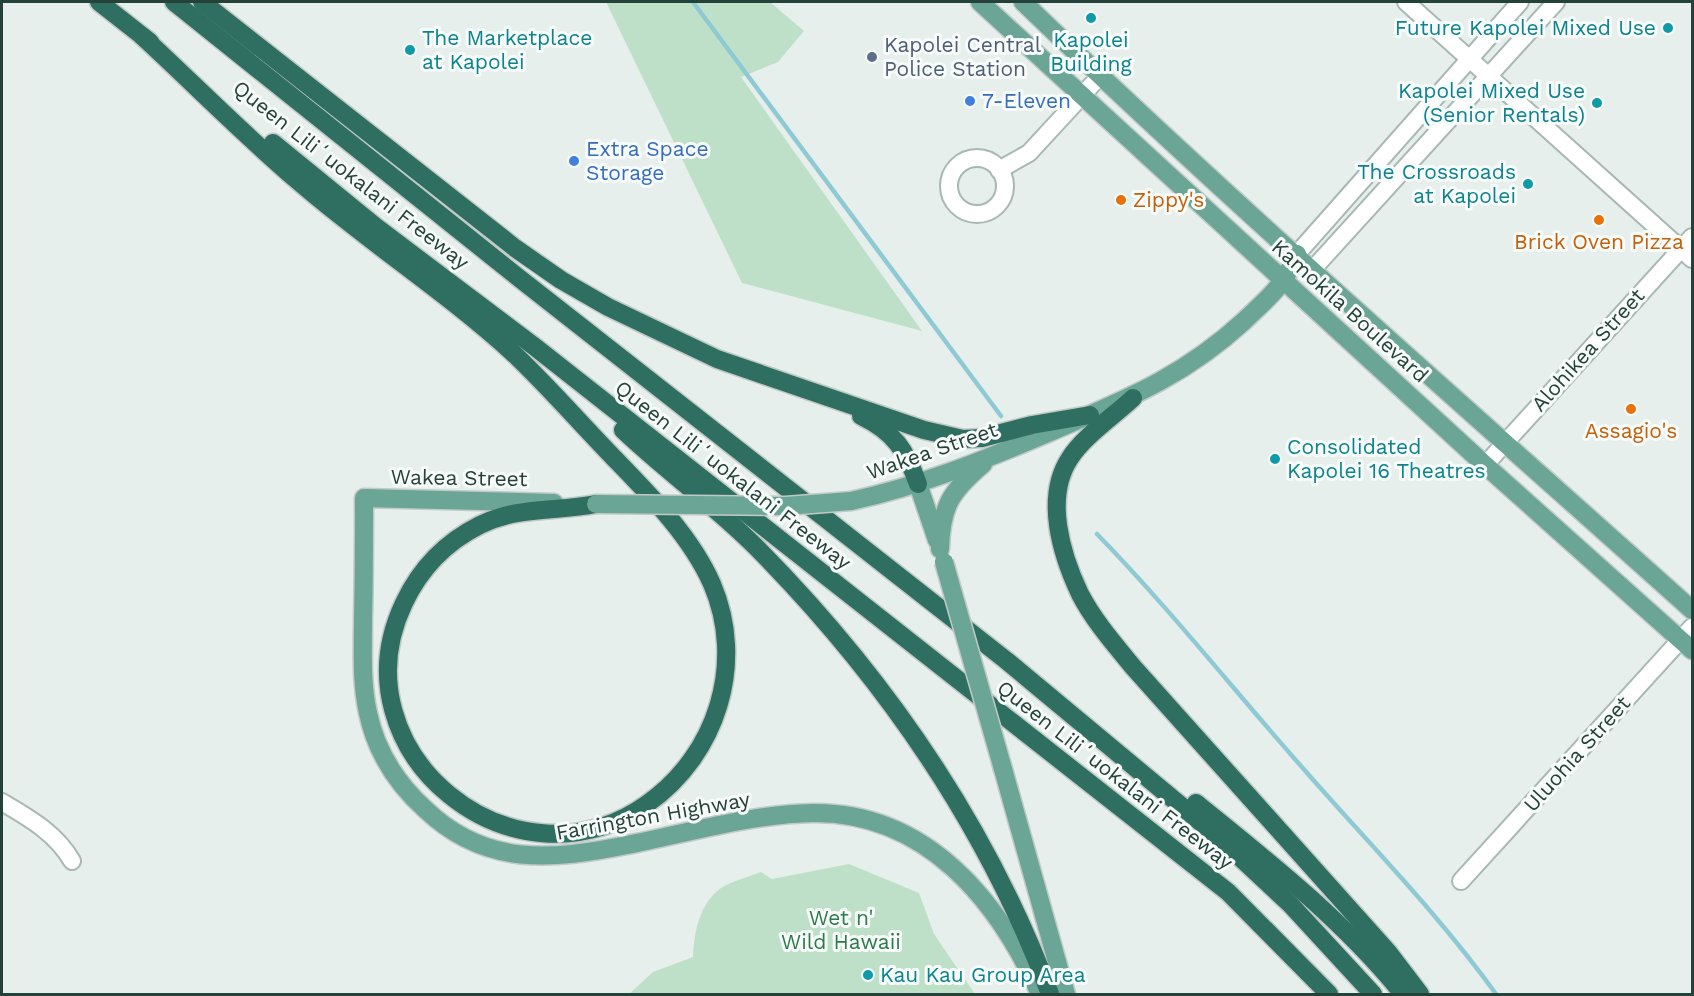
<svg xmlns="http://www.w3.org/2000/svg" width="1694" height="996" viewBox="0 0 1694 996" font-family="'Work Sans',sans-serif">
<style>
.park{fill:#bfe0c8}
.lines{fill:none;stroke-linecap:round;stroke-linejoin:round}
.stream{stroke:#8ec9d4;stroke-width:4.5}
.minor-casing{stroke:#a8b8b2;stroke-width:20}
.major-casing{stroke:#c2cac8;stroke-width:21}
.highway-casing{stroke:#c2cac8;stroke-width:21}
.minor{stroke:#fff;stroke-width:16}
.major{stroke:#6aa596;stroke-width:18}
.highway{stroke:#2f6f62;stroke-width:18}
.major-bridge-casing{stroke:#c2cac8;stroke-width:21;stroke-linecap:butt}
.major-bridge{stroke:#6aa596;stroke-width:18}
.culture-dot{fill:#0f9aa8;stroke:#f7fbf9;stroke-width:2}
.service-dot{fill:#5c6f8a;stroke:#f7fbf9;stroke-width:2}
.shop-dot{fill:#3f7fe0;stroke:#f7fbf9;stroke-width:2}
.food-dot{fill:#e8710a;stroke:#f7fbf9;stroke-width:2}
.labels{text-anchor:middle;stroke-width:6;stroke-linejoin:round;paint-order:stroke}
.culture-label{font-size:21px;fill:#0d838f;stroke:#f7fbf9;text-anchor:end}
.service-label{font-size:21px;fill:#4e5e75;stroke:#f7fbf9;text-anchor:start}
.shop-label{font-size:21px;fill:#366cbe;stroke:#f7fbf9;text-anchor:start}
.street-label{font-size:21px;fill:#24423a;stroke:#f7fbf9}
.food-label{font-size:21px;fill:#c56008;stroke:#f7fbf9}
.park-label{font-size:21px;fill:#2d7a4b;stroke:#f7fbf9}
</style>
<rect width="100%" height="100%" fill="#e6efeb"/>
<g class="park">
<path d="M606 2H770L804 31 778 62 741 77 922 331 742 283Z"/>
<path d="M849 864 919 893 934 934 975 994H629L653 972 693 957C694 933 699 904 721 888 732 881 748 877 761 872L772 879Z"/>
</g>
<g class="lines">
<g class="stream">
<path d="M693 2 1001 416"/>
<path d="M1097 534C1169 608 1233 689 1301 766 1367 842 1438 913 1496 994"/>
</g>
<g class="minor-casing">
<g id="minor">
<path d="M1406 2 1692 259"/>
<circle cx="977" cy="186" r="28"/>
<path d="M999 170 1029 153 1100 76"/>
<path d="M1297 254 1520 2"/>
<path d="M1313 269 1556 2"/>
<path d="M1485 465 1692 237"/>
<path d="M2 802C29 818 56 833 72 861"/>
<path d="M1461 881 1692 627"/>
</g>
</g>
<g class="major-casing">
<g id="major">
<path d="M980 2 1485 465 1692 650"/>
<path d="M1023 2C1240 211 1468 409 1692 610"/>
<path d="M918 484 937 540"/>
<path d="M851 501C920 486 984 460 1048 433 1124 400 1182 378 1244 321 1270 296 1282 288 1297 254"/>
<path d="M554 503 364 498C364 539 364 579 363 619 363 650 361 682 368 713 376 751 397 784 426 810 486 867 553 860 627 845 688 833 751 814 813 813 926 812 998 900 1040 994"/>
<path d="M940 549C941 506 951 491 983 464"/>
<path d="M1003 769 1066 994"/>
</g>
</g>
<g class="highway-casing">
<g id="highway">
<path d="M99 2 150 42"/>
<path d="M174 2 519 278 1007 661 1215 834 1290 904 1373 994"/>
<path d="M202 2 515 248 561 280 608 307 717 359 924 430 963 439 982 438 1032 425 1090 415"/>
<path d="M142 36C194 84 244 135 298 181 367 241 445 291 512 352 547 385 579 422 613 457 649 494 691 536 712 584 746 663 717 755 647 804 514 898 333 752 404 603 420 569 446 542 480 525 518 506 556 512 596 504"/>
<path d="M273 143 376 227 535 347 1228 892 1329 994"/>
<path d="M1133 398C1115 415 1083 437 1070 458 1044 497 1061 554 1080 594 1094 621 1115 645 1134 668L1388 952 1420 994"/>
<path d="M861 416C894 432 906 450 918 484"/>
<path d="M623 430C667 472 717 507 759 550 885 678 987 826 1050 994"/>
<path d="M1196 803C1269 862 1344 921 1403 994"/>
</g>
</g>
<use href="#minor" class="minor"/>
<use href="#major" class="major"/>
<use href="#highway" class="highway"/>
<g class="major-bridge-casing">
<g id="major-bridge">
<path d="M596 504 786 506 851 501"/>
<path d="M944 562 1003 769"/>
</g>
</g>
<use href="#major-bridge" class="major-bridge"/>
</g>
<g class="culture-dot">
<circle cx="1091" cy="18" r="6"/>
<circle cx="1668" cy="28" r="6"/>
<circle cx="410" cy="50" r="6"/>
<circle cx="1597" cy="103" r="6"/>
<circle cx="1528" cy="184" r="6"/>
<circle cx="1275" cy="459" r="6"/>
<circle cx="868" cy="975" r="6"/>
</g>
<circle class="service-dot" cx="872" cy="57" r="6"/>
<g class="shop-dot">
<circle cx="970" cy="101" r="6"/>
<circle cx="574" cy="161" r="6"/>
</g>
<g class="food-dot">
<circle cx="1121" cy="200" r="6"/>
<circle cx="1599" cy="220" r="6"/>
<circle cx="1631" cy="409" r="6"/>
</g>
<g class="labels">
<g class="culture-label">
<text x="1656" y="35">Future Kapolei Mixed Use</text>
<text x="422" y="45" text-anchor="start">The Marketplace<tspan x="422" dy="24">at Kapolei</tspan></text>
<text x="1091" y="47" text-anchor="middle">Kapolei<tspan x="1091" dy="24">Building</tspan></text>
<text x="1585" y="98">Kapolei Mixed Use<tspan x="1585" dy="24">(Senior Rentals)</tspan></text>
<text x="1516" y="179">The Crossroads<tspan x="1516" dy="24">at Kapolei</tspan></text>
<text x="1287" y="454" text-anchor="start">Consolidated<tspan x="1287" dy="24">Kapolei 16 Theatres</tspan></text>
<text x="880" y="982" text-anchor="start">Kau Kau Group Area</text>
</g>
<g class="service-label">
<text x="884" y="52">Kapolei Central<tspan x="884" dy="24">Police Station</tspan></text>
</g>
<g class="shop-label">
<text x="982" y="108">7-Eleven</text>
<text x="586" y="156">Extra Space<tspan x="586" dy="24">Storage</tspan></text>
</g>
<g class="street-label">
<text transform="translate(351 175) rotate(38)" y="7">Queen Liliʻuokalani Freeway</text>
<text transform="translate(1350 311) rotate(42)" y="7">Kamokila Boulevard</text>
<text transform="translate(1588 350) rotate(-48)" y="7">Alohikea Street</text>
<text transform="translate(932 451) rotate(-19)" y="7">Wakea Street</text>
<text transform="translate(733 475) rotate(38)" y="7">Queen Liliʻuokalani Freeway</text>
<text transform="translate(459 478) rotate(1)" y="7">Wakea Street</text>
<text transform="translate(1577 754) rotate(-48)" y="7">Uluohia Street</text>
<text transform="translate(1115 775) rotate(38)" y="7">Queen Liliʻuokalani Freeway</text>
<text transform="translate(653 816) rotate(-10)" y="7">Farrington Highway</text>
</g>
<g class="food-label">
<text x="1133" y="207" text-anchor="start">Zippy's</text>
<text x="1599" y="249">Brick Oven Pizza</text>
<text x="1631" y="438">Assagio's</text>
</g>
<g class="park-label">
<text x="841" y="925">Wet n'<tspan x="841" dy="24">Wild Hawaii</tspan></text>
</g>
</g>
<rect width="1694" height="996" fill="none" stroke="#24423a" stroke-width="6"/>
</svg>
